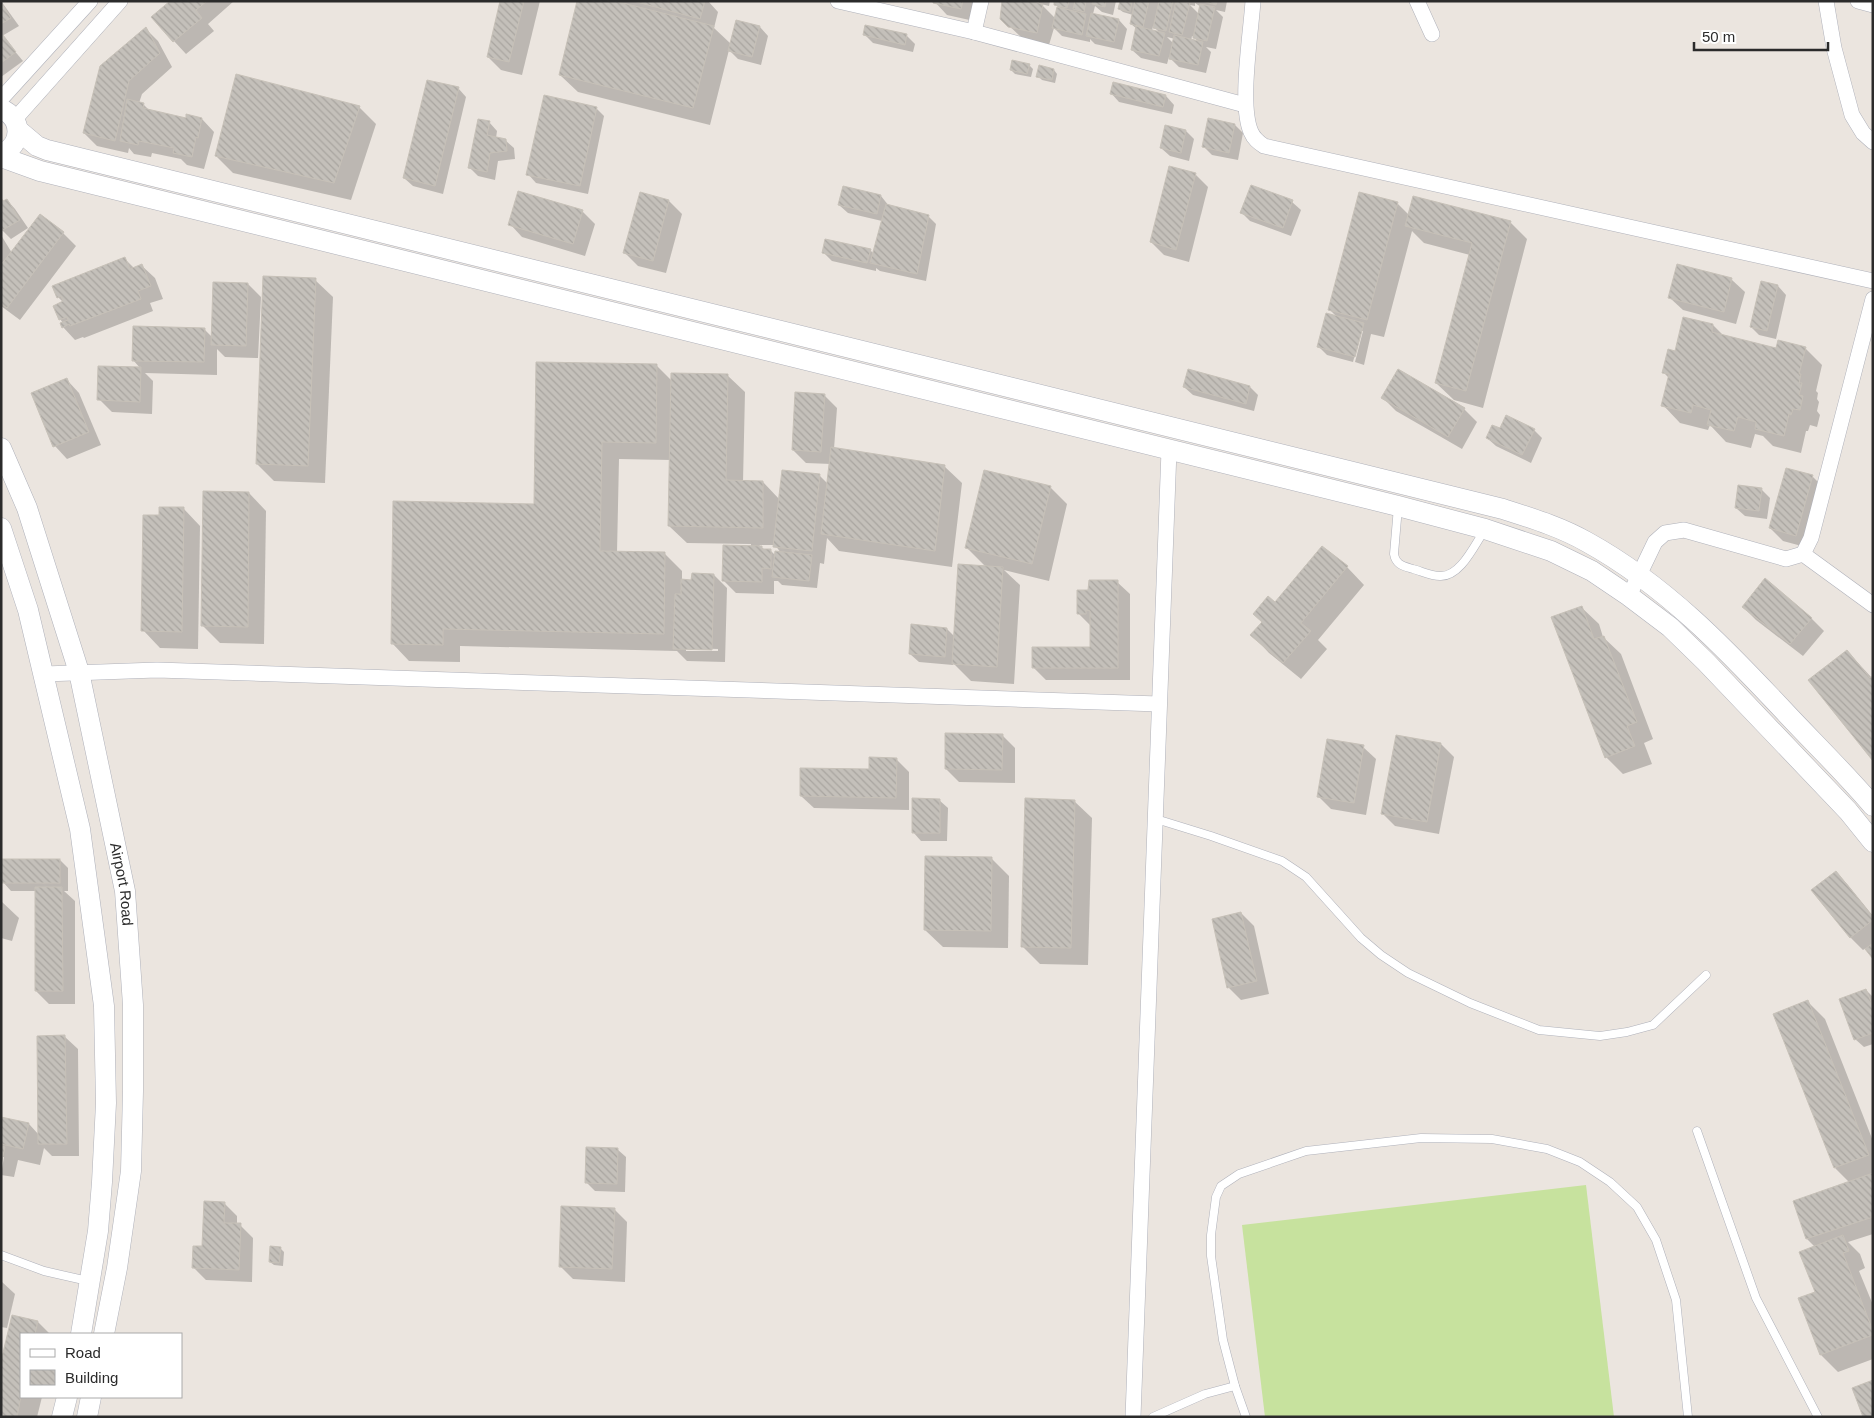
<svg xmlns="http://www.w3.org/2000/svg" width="1874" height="1418" viewBox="0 0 1874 1418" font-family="Helvetica,sans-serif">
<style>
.pitch{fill:#c7e29e}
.shadow{fill:#0003;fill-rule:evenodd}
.building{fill:url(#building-back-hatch);stroke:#c7c1b8}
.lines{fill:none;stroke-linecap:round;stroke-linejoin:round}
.service-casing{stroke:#afb1ba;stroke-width:9}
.minor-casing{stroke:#afb1ba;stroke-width:16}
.secondary-casing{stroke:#afb1ba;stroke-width:21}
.service{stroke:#fff;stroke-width:8}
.minor{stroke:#fff;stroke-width:15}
.secondary{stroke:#fff;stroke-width:20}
.labels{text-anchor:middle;stroke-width:4;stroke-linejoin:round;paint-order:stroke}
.street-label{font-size:15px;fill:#2b2b2b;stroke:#fff}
</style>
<defs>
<pattern id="building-back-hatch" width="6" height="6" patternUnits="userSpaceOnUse" patternTransform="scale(1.25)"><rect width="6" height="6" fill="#c4c0ba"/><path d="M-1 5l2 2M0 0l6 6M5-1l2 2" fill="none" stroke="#a9a5a0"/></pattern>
</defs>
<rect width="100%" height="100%" fill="#ebe5df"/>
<path class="pitch" d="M1586 1185 1614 1417H1265L1242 1225Z"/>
<g class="shadow">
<path d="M1 1 19 26 2 36 1 35Z"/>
<path d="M171 1H234L208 24 214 31 186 54 174 41Z"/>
<path d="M502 1H540L522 75 501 70 488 57Z"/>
<path d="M617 1H708L718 12 714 28 731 44 737 22 760 27 768 36 761 65 738 59 729 50 710 125 578 92 560 75 620 4Z"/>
<path d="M934 1H979L974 21 947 15Z"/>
<path d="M1003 1H1037L1035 4 1041 5 1037 1H1050L1049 6 1041 4 1055 18 1058 7 1055 4 1056 1H1116L1113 15 1102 12 1095 6 1093 14 1119 20 1127 29 1122 50 1095 44 1090 39V42L1062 36 1054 28 1049 45 1023 39 1002 19Z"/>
<path d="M1121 1H1175L1177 3H1185L1183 1H1227L1225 12 1216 10 1223 17 1216 49 1206 47 1211 52 1206 73 1179 67 1169 57 1167 64 1141 58 1132 50 1137 29 1131 24 1133 15 1123 12 1119 9ZM1195 3 1201 7 1199 14 1190 5 1195 6ZM1153 26 1160 33 1152 31ZM1192 36 1199 42 1191 41ZM1167 37 1175 39 1174 44Z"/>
<path d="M146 29 158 41 172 67 142 94 139 103 143 104 151 112 187 119H202L214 132 204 169 187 165 181 159 152 153 151 157 134 154 129 148 128 153 97 146 84 133Z"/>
<path d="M865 35H906L915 44 913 52 873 43Z"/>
<path d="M3 37 23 61 1 77V39Z"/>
<path d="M1029 65 1033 69 1031 77 1015 74 1011 70Z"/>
<path d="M1054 70 1057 74 1055 83 1042 80 1038 76Z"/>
<path d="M458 88 466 97 443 194 413 186 404 178Z"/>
<path d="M1111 93 1166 96 1174 105 1172 114 1119 102Z"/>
<path d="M359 107 376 124 351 200 233 173 216 156Z"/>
<path d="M596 108 604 116 588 194 536 183 528 174Z"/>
<path d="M1209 119 1235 125 1243 133 1238 160 1212 155 1203 146Z"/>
<path d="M489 122 497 131 496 138 505 140 514 148 515 159 498 161 495 180 478 176 470 168Z"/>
<path d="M1186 131 1194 139 1189 161 1170 156 1161 148Z"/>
<path d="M1195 174 1208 187 1189 262 1164 255 1151 242Z"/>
<path d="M641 194 669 201 682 214 666 273 638 266 625 253Z"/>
<path d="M881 196 889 206 928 216 936 224 926 281 880 271 876 268V271L832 261 824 253 870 250 874 254 882 221 848 213 839 205Z"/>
<path d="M1 199 4 202 7 200 15 209 28 228 11 239 1 229Z"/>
<path d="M1292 202 1301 210 1291 236 1250 221 1242 213Z"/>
<path d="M1397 203 1409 215 1510 222 1527 239 1483 408 1454 400 1436 383 1470 255 1424 243 1412 231 1384 337 1371 334 1364 365 1355 362 1363 331H1361L1353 362 1327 355 1319 347 1337 317 1330 310Z"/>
<path d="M582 211 595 224 585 256 522 237 510 224Z"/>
<path d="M40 215 63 233 76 246 20 320 1 306V267L7 259 1 263V235L12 253Z"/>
<path d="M125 259 135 269 142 266 155 278 163 299 150 303 153 311 84 338 83 337 75 340 63 327V323L60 319 64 303 58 297Z"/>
<path d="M1678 266 1732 280 1745 292 1736 324 1683 310 1670 298Z"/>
<path d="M315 280 333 297 325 483 274 481 257 464Z"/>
<path d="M1762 283 1778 286 1786 295 1776 339 1759 335 1751 327Z"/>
<path d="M248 284 261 297 258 358 225 357 217 349V375L145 373 153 381 152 414 112 412 99 399 100 367 141 369 133 360 204 329 212 337Z"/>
<path d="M1713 325 1724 336 1777 350 1805 348 1822 365 1816 391 1818 393 1817 399 1819 402 1817 411 1820 415 1817 427 1810 425 1808 431H1806L1801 453 1773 446 1763 436 1755 434 1751 448 1726 442 1710 425 1708 430 1680 423 1663 405 1669 378 1664 373 1676 352Z"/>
<path d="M656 365 672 381 727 375 745 392 743 482H763L780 500 820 476 828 484 831 464 806 463 793 450 824 395 837 408 834 449 944 466 962 483 952 567 839 551 827 538 824 564 820 563 817 588 782 585 778 581H774V594L736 593 723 580 751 547V544L687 543 669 526 671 460 619 459 617 553 665 554 682 571V581H693L714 575 727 588 725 662 687 661 677 651 460 646V662L409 661 392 643 535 505ZM759 545H775L781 553 775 555 770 550H765ZM686 648 718 649V651H686Z"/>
<path d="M1189 370 1250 387 1258 395 1254 411 1193 395 1184 387Z"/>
<path d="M67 380 79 393 101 445 67 459 55 446Z"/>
<path d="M1383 398 1464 409 1477 422 1462 449 1396 411Z"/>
<path d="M1500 430H1534L1542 438 1531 463 1496 446 1487 438Z"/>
<path d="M1812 476 1825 489 1809 548 1783 541 1770 528Z"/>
<path d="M1050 487 1067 504 1049 581 1004 570 1020 585 1014 684 971 681 953 663V665L919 662 910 654 947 629 955 637 986 567 966 547Z"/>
<path d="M1761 489 1770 498 1767 519 1745 516 1736 508Z"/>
<path d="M249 493 266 511 264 644 220 643 203 626Z"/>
<path d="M183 508 200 526 198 649 160 648 143 630 160 517Z"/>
<path d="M1323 548 1347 567 1364 585 1318 640 1327 649 1301 679 1269 653 1252 635 1276 604Z"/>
<path d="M1117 582 1130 594V680H1046L1033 667 1091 648V626L1078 613 1090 591Z"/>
<path d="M1581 607 1599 624 1603 637 1621 654 1653 739 1644 743 1652 764 1623 774 1606 757Z"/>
<path d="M1743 607 1811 618 1824 631 1803 656 1756 620Z"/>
<path d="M1847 651 1872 678 1873 759Z"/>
<path d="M1002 735 1015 748V783L959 782 946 769Z"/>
<path d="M1441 744 1454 757 1439 834 1395 826 1382 813Z"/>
<path d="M1363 747 1376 759 1366 815 1331 809 1318 796Z"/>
<path d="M896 759 909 772V810L814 808 801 796Z"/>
<path d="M939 800 948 808 947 841H921L913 832Z"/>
<path d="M1074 801 1092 818 1088 965 1040 964 1022 946Z"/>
<path d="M992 859 1009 876 1008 948 943 947 925 930Z"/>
<path d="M60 860 68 868V891H64L75 901V1004H49L36 991V891H11L3 882Z"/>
<path d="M1836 872 1848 885 1873 916V957L1866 948 1863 950 1851 938Z"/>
<path d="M1 901 19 918 12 941 1 938Z"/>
<path d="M1241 913 1254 926 1269 994 1241 1000 1228 987Z"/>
<path d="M1866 990 1873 997V1044L1864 1047 1855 1039Z"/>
<path d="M1808 1002 1825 1019 1873 1141V1234L1848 1242 1860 1254 1865 1268 1859 1271 1873 1305V1359L1838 1372 1821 1355 1815 1247 1807 1239 1795 1202 1850 1183 1835 1168 1775 1015Z"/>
<path d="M65 1037 78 1049 79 1156H52L44 1148 40 1165 18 1160 14 1177 1 1175 4 1157H2L1 1159V1118L29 1124 39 1135Z"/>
<path d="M617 1149 626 1157 625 1192 595 1191 587 1183Z"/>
<path d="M224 1203 237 1216V1225H240L253 1238 252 1282 206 1280 194 1268Z"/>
<path d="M615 1210 627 1222 625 1282 573 1279 560 1266Z"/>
<path d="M280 1248 284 1252 283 1266 274 1265 270 1262Z"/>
<path d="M1 1281 15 1294 7 1328 1 1327Z"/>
<path d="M13 1316 38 1322 50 1334H21V1397H42L37 1417H1Z"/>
</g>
<g class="building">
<path d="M170 1H207L196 10 202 18 173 42 151 17Z"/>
<path d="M500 1H524L509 62 487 57Z"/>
<path d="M577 1H615L714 26 693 108 559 75Z"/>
<path d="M633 1H705L700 19Z"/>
<path d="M933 1H963L961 9 933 3Z"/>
<path d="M1002 1H1030L1043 4 1037 33 1008 27 1000 19Z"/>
<path d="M1054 1H1069L1067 8 1054 5Z"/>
<path d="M1075 1H1086L1084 12 1073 9Z"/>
<path d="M1093 1H1106L1105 7 1092 4Z"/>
<path d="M1120 1H1132L1130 12 1118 9Z"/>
<path d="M1135 1H1149L1143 27 1130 24Z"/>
<path d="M1159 1H1173L1166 31 1153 28Z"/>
<path d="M1176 1 1190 3 1182 35 1169 32Z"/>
<path d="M1202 1H1217L1216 5Z"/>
<path d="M1 2 11 18 1 24Z"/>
<path d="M1200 4 1215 7 1207 41 1193 38Z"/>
<path d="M1057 7 1086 14 1082 35 1052 28Z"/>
<path d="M1091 13 1119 19 1114 42 1086 36Z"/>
<path d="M736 20 760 26 752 57 728 51Z"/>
<path d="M865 25 907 34 905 45 863 35Z"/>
<path d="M1136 26 1165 33 1159 56 1131 50Z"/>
<path d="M146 27 160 53 129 81 115 141 83 133 100 66Z"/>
<path d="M3 35 16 52 1 63V37Z"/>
<path d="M1174 35 1203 42 1198 65 1169 59Z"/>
<path d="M1012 60 1030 64 1027 74 1010 70Z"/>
<path d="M1039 65 1054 69 1052 80 1036 77Z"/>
<path d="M236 74 360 106 334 183 215 156Z"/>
<path d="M427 80 459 87 435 186 403 178Z"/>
<path d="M1113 82 1166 95 1163 107 1110 94Z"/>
<path d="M544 95 597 107 580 186 526 175Z"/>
<path d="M127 99 144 103 143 108 186 118V114L202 118 198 138 196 137 192 157 173 153 174 148 139 141 138 145 120 141Z"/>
<path d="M1208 118 1235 124 1229 153 1202 147Z"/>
<path d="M478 119 490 121 487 135 506 139 507 151 490 153 487 172 468 168Z"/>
<path d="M1165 125 1186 130 1181 153 1160 148Z"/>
<path d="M1169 166 1196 173 1176 250 1150 242Z"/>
<path d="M1251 185 1293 200 1283 228 1240 213Z"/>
<path d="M843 186 881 195 877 214 838 205Z"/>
<path d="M518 191 583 210 573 244 508 225Z"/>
<path d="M640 192 669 200 653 261 623 253Z"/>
<path d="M1359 192 1398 202 1367 320 1328 310Z"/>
<path d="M1413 196 1511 221 1466 391 1435 383 1472 243 1405 226Z"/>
<path d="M1 198 3 201 7 199 20 220 1 231Z"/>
<path d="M886 204 929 215 917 274 870 263Z"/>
<path d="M40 214 64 232 7 308 1 304V265Z"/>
<path d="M825 239 871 249 867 263 822 253Z"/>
<path d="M125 257 130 269 142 264 151 286 138 291 141 299 70 326 69 324 62 328 60 323 68 320 67 317 59 320 53 306 63 301 61 296 57 298 52 286Z"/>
<path d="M1677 264 1732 278 1724 312 1668 298Z"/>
<path d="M263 276 316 278 308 466 256 464Z"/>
<path d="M1761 281 1778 285 1767 331 1750 327Z"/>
<path d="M213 282 248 283 246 346 211 345Z"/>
<path d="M1326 313 1364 323 1355 357 1317 347Z"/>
<path d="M1683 317 1713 324 1712 332 1776 348 1778 340 1806 347 1799 374H1801L1799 383H1802L1799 395 1803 396 1800 410 1793 409 1791 415 1789 414 1784 436 1755 429 1756 422 1738 417 1734 431 1707 425 1711 410 1693 405 1691 413 1661 406 1669 374 1662 373 1668 349 1675 351Z"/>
<path d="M133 326 205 328 204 362 132 361Z"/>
<path d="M536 362 657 364 656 443 602 442 600 551 665 552 664 634 443 629V645L391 644 393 501 534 504Z"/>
<path d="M98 366 141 367 140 402 97 400Z"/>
<path d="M1188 369 1250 386 1246 404 1183 387Z"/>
<path d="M1398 369 1465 408 1448 437 1381 398Z"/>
<path d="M671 373 728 374 726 480 763 481V528L668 526Z"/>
<path d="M67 378 89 432 53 447 31 393Z"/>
<path d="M795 392 825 394 821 452 792 450Z"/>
<path d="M1506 415 1535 429 1522 455 1486 438 1492 425 1500 428Z"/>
<path d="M831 447 945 465 935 551 821 534Z"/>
<path d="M1786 468 1813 475 1796 536 1769 528Z"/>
<path d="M782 470 820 474 812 551 773 547Z"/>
<path d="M984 470 1051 486 1032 564 965 548Z"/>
<path d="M1738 485 1762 488 1759 511 1735 508Z"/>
<path d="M203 491 249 492 248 627 201 626Z"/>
<path d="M159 507H184L182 632 141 631 143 515H159Z"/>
<path d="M723 545 762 546V549H771V569L762 568V582L722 581Z"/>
<path d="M1322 546 1348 566 1301 623 1311 631 1283 663 1250 635 1262 622 1253 614 1268 596 1275 602Z"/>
<path d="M775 551 812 555 809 581 772 577Z"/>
<path d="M958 564 1003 567 997 667 952 664Z"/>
<path d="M692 573 714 574 712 650 673 649 675 594H681V579L691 580Z"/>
<path d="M1765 578 1812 618 1790 644 1742 607Z"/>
<path d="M1089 580H1118V668H1032V647H1090V611L1086 610V614H1077V590H1088Z"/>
<path d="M1582 606 1594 639 1604 636 1637 722 1627 726 1635 746 1605 758 1551 617Z"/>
<path d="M911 624 947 628 945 657 909 654Z"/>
<path d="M1847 650 1870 678 1873 676V761L1808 680Z"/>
<path d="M945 733 1003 734 1002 770 945 769Z"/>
<path d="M1396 735 1441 743 1427 822 1381 814Z"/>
<path d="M1327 739 1364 745 1354 803 1317 797Z"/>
<path d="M869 757 897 758 896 798 800 796V768L869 769Z"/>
<path d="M912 798 940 799V833H912Z"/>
<path d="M1025 798 1075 800 1071 948 1021 947Z"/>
<path d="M925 856 992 857 991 931 924 930Z"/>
<rect x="1" y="859" width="59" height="24"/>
<path d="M1836 871 1873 917V920L1850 938 1811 890Z"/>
<path d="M35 887H62L63 991H35Z"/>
<path d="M1241 912 1257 981 1227 988 1212 919Z"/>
<path d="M1873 943V959L1865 949Z"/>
<path d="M1866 989 1873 1007V1033L1854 1040 1839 999Z"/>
<path d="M1808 1000 1869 1155 1834 1168 1773 1014Z"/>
<path d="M65 1035 67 1144H38L37 1036Z"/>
<path d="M1 1117 29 1123 23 1149 1 1144Z"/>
<path d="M1 1146 5 1147 1 1165Z"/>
<path d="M586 1147 618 1148 617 1184 585 1183Z"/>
<path d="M1873 1173V1217L1806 1239 1793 1201Z"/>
<path d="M204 1201 225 1202 224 1223H241L239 1270 192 1268 193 1246H202Z"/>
<path d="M561 1206 615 1208 612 1269 559 1267Z"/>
<path d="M1843 1235 1849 1251 1843 1253 1873 1331V1335L1820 1355 1798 1298 1815 1292 1799 1252Z"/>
<path d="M270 1246 281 1247 279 1263 269 1262Z"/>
<path d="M12 1315 38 1321 35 1334H21V1396L17 1417H1V1361Z"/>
<path d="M1873 1380V1417H1863L1852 1388Z"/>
</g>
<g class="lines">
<g class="service-casing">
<g id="service">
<path d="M1398 507 1394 554C1396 565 1403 566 1413 569 1421 571 1431 576 1440 576 1460 577 1474 546 1484 531"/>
<path d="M1156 819 1211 836 1282 861 1306 877 1361 938 1381 955 1408 973 1470 1003 1539 1030 1600 1036 1627 1032 1653 1025 1706 975"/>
<path d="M1697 1131 1756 1298 1818 1417"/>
<path d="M1 1255 44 1271 88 1281"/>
<path d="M1153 1417 1205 1394 1235 1386"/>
<path d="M1246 1417 1235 1386 1223 1340 1211 1256V1235L1216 1197 1221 1186 1239 1174 1306 1151 1421 1138 1492 1139 1547 1149 1580 1162 1610 1182 1637 1207 1656 1240 1676 1300 1688 1417"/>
</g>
</g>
<g class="minor-casing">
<g id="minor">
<path d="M838 1 974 32 1245 105"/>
<path d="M1253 1C1251 33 1239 105 1251 132 1254 139 1258 142 1264 146L1873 281"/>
<path d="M1417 1 1432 34"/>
<path d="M1826 1 1834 48 1852 115 1863 133 1873 142"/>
<path d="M1858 1 1873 5"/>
<path d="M974 32 981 1"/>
<path d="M1 99 90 1"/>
<path d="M15 119 120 1"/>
<path d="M1803 554 1873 605"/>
<path d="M1629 596 1655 542 1665 533 1684 530 1786 559 1803 554 1811 538 1873 299"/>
<path d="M44 674 157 670 1159 704"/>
<path d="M1133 1417 1169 450"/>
</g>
</g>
<g class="secondary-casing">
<g id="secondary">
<path d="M1 109C23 118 23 145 1 154"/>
<path d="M18 130 37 146 47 150 1503 509C1531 518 1561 527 1587 542 1665 585 1725 648 1785 712 1814 743 1845 773 1873 806"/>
<path d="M1 157 40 171 1398 506 1485 529 1551 551 1592 571 1629 596 1670 627 1706 662 1848 811 1873 842"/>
<path id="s1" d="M1 448 27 508 79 672 125 891 133 1005V1091L131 1171 117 1268 104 1334"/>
<path d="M1 528 28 610 80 829 104 1006 106 1103 102 1182 98 1231 81 1334"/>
<path d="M62 1417 67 1397"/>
<path d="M87 1417 91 1397"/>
</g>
</g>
<use href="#service" class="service"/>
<use href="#minor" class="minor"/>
<use href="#secondary" class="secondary"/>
</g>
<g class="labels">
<g class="street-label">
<text dy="5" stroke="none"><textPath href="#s1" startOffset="454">Airport Road</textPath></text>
</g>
</g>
<rect width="1874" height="1418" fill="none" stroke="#2b2b2b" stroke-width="5"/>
<rect x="20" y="1333" width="162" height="65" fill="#ffffff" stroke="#aaaaaa"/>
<rect x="30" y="1349" width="25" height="8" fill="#ffffff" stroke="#aaaaaa"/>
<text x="65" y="1358" font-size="15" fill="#2b2b2b">Road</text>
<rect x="30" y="1370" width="25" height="15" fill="url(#building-back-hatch)" stroke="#aaaaaa"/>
<text x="65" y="1383" font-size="15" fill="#2b2b2b">Building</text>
<path d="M1694 42v8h134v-8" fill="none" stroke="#2b2b2b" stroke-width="2.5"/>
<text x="1702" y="42" font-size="15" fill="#2b2b2b" stroke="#ffffff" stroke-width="4" paint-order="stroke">50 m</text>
</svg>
